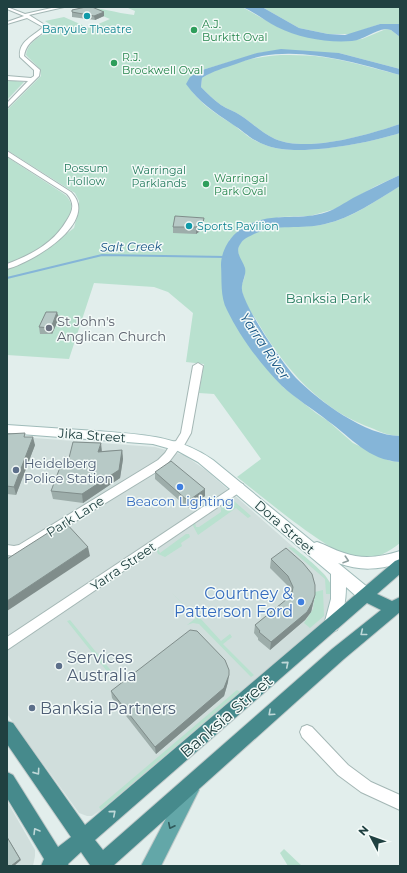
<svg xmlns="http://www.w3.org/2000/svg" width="407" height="873" viewBox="0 0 407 873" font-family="Montserrat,sans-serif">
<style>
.built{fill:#d0dedc}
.green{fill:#b9e1cf}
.water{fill:#85b5d8}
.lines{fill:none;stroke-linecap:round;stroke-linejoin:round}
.stream{stroke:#85b5d8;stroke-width:2}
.minor-casing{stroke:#a4b7b5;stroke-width:2}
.secondary-casing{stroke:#9fbbb9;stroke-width:2}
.primary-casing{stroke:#c1caca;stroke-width:2}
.trunk-casing{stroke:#c1caca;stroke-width:2}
.minor{fill:#fff;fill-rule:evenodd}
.secondary{fill:#fff;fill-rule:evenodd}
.primary{fill:#63a7a8;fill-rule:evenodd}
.trunk{fill:#468a8c;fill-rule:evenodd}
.wall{fill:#9dadaa}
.shaded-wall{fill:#808d8b}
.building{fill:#b7c9c6;stroke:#808d8b}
.oneway{stroke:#90a0a0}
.oneway2{stroke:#bfd8d8}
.oneway3{stroke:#315a5b}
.culture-dot{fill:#0f9aa8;stroke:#f3faf8;stroke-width:1.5}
.leisure-dot{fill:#2e9e5b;stroke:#f3faf8;stroke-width:1.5}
.worship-dot{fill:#6b7280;stroke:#f3faf8;stroke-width:1.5}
.service-dot{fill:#5c6f8a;stroke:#f3faf8;stroke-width:1.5}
.shop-dot{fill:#3f7fe0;stroke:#f3faf8;stroke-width:1.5}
.labels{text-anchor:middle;stroke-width:3;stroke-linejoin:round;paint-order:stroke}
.far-leisure-label{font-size:11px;fill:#27864d;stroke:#f3faf8;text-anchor:start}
.far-culture-label{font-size:11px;fill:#0d838f;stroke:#f3faf8}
.far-park-label{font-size:11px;fill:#267c5f;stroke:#f3faf8}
.far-water-label{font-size:12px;font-style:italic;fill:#145383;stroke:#f3faf8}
.park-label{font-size:13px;fill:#267c5f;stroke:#f3faf8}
.worship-label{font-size:13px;fill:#5b616d;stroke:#f3faf8;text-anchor:start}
.street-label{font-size:13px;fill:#204141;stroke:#f3faf8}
.service-label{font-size:13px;fill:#4e5e75;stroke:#f3faf8;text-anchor:start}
.shop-label{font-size:13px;fill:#366cbe;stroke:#f3faf8}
.water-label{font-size:14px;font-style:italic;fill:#145383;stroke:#f3faf8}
.near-shop-label{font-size:16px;fill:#366cbe;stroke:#f3faf8;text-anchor:end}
.near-service-label{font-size:16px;fill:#4e5e75;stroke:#f3faf8;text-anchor:start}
.near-street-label{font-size:16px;fill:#204141;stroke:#f3faf8}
</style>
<rect width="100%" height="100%" fill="#e2eeec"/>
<g class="built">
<path d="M7 436 155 447 184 455 207 471 325 575 333 587 328 617 101 810 92 816H87L79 813 7 714Z"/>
<path d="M7 801 35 850V856L33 866H7Z"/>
</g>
<g class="green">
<path d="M81 7C99 7 116 13 134 15L135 11 128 8 242 7 278 27 299 35 338 41 362 39 386 29 391 30 400 37V69L339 53 263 52 199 71 196 72 187 84C197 101 213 112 229 122 235 125 239 130 244 133 250 139 260 143 268 146 298 157 369 143 400 133V175L376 186 335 209 310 216 279 217 229 240 252 350 283 387 316 413 328 421 353 443 390 461 400 462V543C387 553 375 560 358 559 335 558 259 494 237 477L261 459 214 394 199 393 204 364 186 362 193 313 168 292 154 287 94 283 69 359 7 355V269L44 251 74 228 79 209V201L75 193 7 150V110L41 76 40 69 26 55C29 37 47 37 51 25L45 21 64 17 89 28 110 19Z"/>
<path d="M262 7H400V24H380L351 34H328L299 28Z"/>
<path d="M281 55C292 55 304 55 315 56 344 59 372 68 400 75V124C368 135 308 153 275 139 262 133 252 123 240 115 234 111 227 109 221 105 214 100 207 93 201 87L202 78C222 65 256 56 281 55Z"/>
<path d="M7 80 24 82 7 100Z"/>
<path d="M7 157 64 194C84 210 59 236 44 247 32 255 20 260 7 264Z"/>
<path d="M400 186V436C391 436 382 433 374 429 321 411 284 368 257 321 251 312 244 302 242 291 240 284 245 280 245 274 244 264 233 253 241 242 256 224 292 227 313 226 346 223 373 202 400 186Z"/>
<path d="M234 501 251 516 248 518 236 508 198 535 192 524 195 522 196 527H199L221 512V505Z"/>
<path d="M186 534H189L190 537 181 543 182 546 165 557 158 554 156 549 158 548 160 553Z"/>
<path d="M288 547 294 548C310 561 329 574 335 594H326L325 579Z"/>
<path d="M323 590 324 616 310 628 304 623 313 609 315 592Z"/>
<path d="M172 593 188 609 190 607 221 641 230 634 232 637 223 644 254 675 251 677 199 624 193 623 187 625 196 618Z"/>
<path d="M70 620 117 678 114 680 67 621Z"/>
<path d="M237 690 240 692 101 810 99 807Z"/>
<path d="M284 849 302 866H288L280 853Z"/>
</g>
<g class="water">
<path d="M242 7H262L299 28 328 34 345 35 380 24H400V37L391 30 386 29C374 30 364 40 352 41 327 43 299 38 277 27 265 21 255 12 242 7Z"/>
<path d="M281 49 339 53 400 69V75C357 63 307 48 262 56 253 58 244 61 236 64 224 68 213 71 202 78L201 87C207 93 214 100 221 105 227 109 234 111 240 115 252 123 262 133 275 139 308 153 367 135 400 124V133C369 143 299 157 268 146 252 141 245 132 232 124 214 112 199 102 186 84L190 77 199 71 257 53Z"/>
<path d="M400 175V186C377 200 352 218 325 224 301 230 277 223 254 234 249 237 244 238 241 243 234 252 242 259 245 268 247 277 239 284 243 294 250 315 281 361 296 378 319 401 366 436 400 436V462C368 460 352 438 328 421 313 409 296 399 282 386 261 365 240 337 227 310 220 297 222 280 221 265 221 254 227 241 236 233 266 208 294 223 327 212 336 209 344 203 353 198 369 190 384 182 400 175Z"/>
</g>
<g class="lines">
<path class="stream" d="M7 278 102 255 226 257"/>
<g class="minor-casing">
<g id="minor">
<path d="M7 7 25 14 56 7H64L29 15 48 27C40 38 27 39 24 56L40 70 39 76 7 108V103L28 81 7 80V76L31 78 34 76V70L20 57C18 41 34 36 43 27L27 18 7 24V22L24 16 7 9Z"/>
<path d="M7 151 71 192C101 222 31 263 7 269V264C31 255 54 243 67 220 73 211 75 203 67 194L7 156Z"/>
<path d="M198 363 203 366 191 433 182 449 178 450 166 466 27 551 14 556 7 555V545L14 546 19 545 158 460 165 453 172 442 176 441 181 433 193 366Z"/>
<path d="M239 483 243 484 244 487 243 490 7 650V637Z"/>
<path d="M307 725 312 727 348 765 371 782 400 795V810L361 792 338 775 302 737 300 732 302 727Z"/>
</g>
</g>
<g class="secondary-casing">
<path id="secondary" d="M7 425C37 427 66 429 96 431 137 434 178 435 213 460L314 543 317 542C326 545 334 550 344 553 363 560 381 557 400 551V563C378 570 360 571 338 563L371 590 373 595 371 600C361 603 353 593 346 587 346 601 343 616 337 630L332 632 327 630 324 625 331 599V574L198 462 178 451 153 444 7 433Z"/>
</g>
<g class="primary-casing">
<path id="primary" d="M190 781 196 784 199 790 161 866H141L184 784Z"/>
</g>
<g class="trunk-casing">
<path id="trunk" d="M400 559V574L377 594 392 601 400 597V612L344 659 113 866H89L90 865 81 852 68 864 69 866H41L44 859 7 798V772L13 775 58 847 71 837 7 744V721L13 723 85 825 395 561ZM367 603 381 610 332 649 103 850 95 840Z"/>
</g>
<use href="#minor" class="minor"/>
<use href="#secondary" class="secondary"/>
<use href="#primary" class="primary"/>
<use href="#trunk" class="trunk"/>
</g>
<g class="wall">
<path d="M72 10 104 12V16L95 20 72 17Z"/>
<path d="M175 216 203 229 196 234 173 233V227Z"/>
<path d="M59 318 52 334H40L39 327Z"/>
<path d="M7 434 26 437 35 445 16 495 7 494Z"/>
<path d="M122 450 123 459 120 478 83 503 53 499 51 491 69 458 102 451Z"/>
<path d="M155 472 205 496 188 508 155 479Z"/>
<path d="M271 559 315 595 311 612 305 620 270 650 258 640V638L254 633 255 625 287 599 291 594 287 585 270 568Z"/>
<path d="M228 682 224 696 156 754 112 698 111 691Z"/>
</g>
<g class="shaded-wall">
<path d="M104 12V16L95 20 94 16Z"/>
<path d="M204 218 203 229 196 234V227Z"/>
<path d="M57 312 59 318 52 334 51 328Z"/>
<path d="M33 437 35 445 16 495 14 487Z"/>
<path d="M101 443 102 452H98Z"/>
<path d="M122 450 123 459 120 478 83 503 82 494Z"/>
<path d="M205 489V496L188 508V501Z"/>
<path d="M88 547 90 556 7 611V601Z"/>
<path d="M315 595 311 612 305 620 270 650 271 642Z"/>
<path d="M229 675 228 682 224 696 156 754 155 747Z"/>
<path d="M7 837 21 860 14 866H11Z"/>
</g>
<g class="building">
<path d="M86 7H92L104 12 94 16 72 12V10Z"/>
<path d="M175 216 204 218 203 223 196 227H173Z"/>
<path d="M46 312H57L51 328 39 327Z"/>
<path d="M25 433 24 437H33L14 487 7 486V434Z"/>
<path d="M73 442 101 443 98 452 122 450 119 470 82 494 51 491 64 457 69 458Z"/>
<path d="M171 461 205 489 188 501 155 472Z"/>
<path d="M65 522 88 547 7 601V559Z"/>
<path d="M286 548 303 563 312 574 315 585V595L312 603 307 612 271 642 259 632 260 631 255 625 287 599 292 593 293 587 288 576 271 559Z"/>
<path d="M190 630 197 631 225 660 229 670V675L224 688 155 747 111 691Z"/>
<path d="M7 837 20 859 11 866H7Z"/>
</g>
<defs><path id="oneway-chevron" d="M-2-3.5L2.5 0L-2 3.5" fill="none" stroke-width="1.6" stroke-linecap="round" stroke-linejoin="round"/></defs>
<use class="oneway" href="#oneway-chevron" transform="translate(346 560) rotate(18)"/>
<g class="oneway2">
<use href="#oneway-chevron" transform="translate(363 633) rotate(141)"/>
<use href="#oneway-chevron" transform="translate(286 664) rotate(-40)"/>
<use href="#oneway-chevron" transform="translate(271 713) rotate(138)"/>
<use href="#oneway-chevron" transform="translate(37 772) rotate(55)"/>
<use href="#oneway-chevron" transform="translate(113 813) rotate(-41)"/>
<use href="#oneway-chevron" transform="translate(36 831) rotate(-121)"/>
</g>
<use class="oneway3" href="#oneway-chevron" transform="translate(171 826) rotate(116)"/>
<g class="culture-dot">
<circle cx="87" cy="16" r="4"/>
<circle cx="189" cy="226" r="4"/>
</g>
<g class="leisure-dot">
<circle cx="194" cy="30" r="4"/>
<circle cx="114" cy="63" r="4"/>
<circle cx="206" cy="184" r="4"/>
</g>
<circle class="worship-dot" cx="49" cy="328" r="4"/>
<g class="service-dot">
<circle cx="16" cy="470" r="4"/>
<circle cx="59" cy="666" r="4"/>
<circle cx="32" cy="708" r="4"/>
</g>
<g class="shop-dot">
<circle cx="180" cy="487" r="4"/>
<circle cx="301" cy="602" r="4"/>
</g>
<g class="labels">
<g class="far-leisure-label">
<text x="202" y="28">A.J.<tspan x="202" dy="13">Burkitt Oval</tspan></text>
<text x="122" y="61">R.J.<tspan x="122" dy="13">Brockwell Oval</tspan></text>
<text x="214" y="182">Warringal<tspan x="214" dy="13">Park Oval</tspan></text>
</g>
<g class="far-culture-label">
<text x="87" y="33">Banyule Theatre</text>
<text x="197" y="230" text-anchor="start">Sports Pavilion</text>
</g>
<g class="far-park-label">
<text x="86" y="172">Possum<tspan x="86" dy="13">Hollow</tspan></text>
<text x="159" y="174">Warringal<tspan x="159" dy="13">Parklands</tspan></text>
</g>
<g class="far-water-label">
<text transform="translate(131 247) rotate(-1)" y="4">Salt Creek</text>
</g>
<g class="park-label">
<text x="328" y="303">Banksia Park</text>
</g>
<g class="worship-label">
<text x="57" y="326">St John's<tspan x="57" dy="15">Anglican Church</tspan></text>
</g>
<g class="street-label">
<text transform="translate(92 435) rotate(4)" y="5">Jika Street</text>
<text transform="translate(75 516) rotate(-32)" y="5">Park Lane</text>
<text transform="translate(285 527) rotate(41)" y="5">Dora Street</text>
<text transform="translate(123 566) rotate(-34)" y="5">Yarra Street</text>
</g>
<g class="service-label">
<text x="24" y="468">Heidelberg<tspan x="24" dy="15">Police Station</tspan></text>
</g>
<g class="shop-label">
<text x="180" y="506">Beacon Lighting</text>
</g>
<g class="water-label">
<text transform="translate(265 346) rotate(56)" y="5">Yarra River</text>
</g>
<g class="near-shop-label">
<text x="293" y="599">Courtney &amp;<tspan x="293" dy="18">Patterson Ford</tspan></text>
</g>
<g class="near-service-label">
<text x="67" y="663">Services<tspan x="67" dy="18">Australia</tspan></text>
<text x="40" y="714">Banksia Partners</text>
</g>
<g class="near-street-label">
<text transform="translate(226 716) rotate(-41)" y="6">Banksia Street</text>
</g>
</g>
<rect width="407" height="873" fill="none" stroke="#204141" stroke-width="16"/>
<g transform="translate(371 837) rotate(311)" stroke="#f3faf8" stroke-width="3" paint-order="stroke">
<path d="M0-3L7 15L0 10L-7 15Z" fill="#204141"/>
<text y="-6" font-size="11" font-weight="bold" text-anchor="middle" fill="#204141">N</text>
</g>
</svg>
